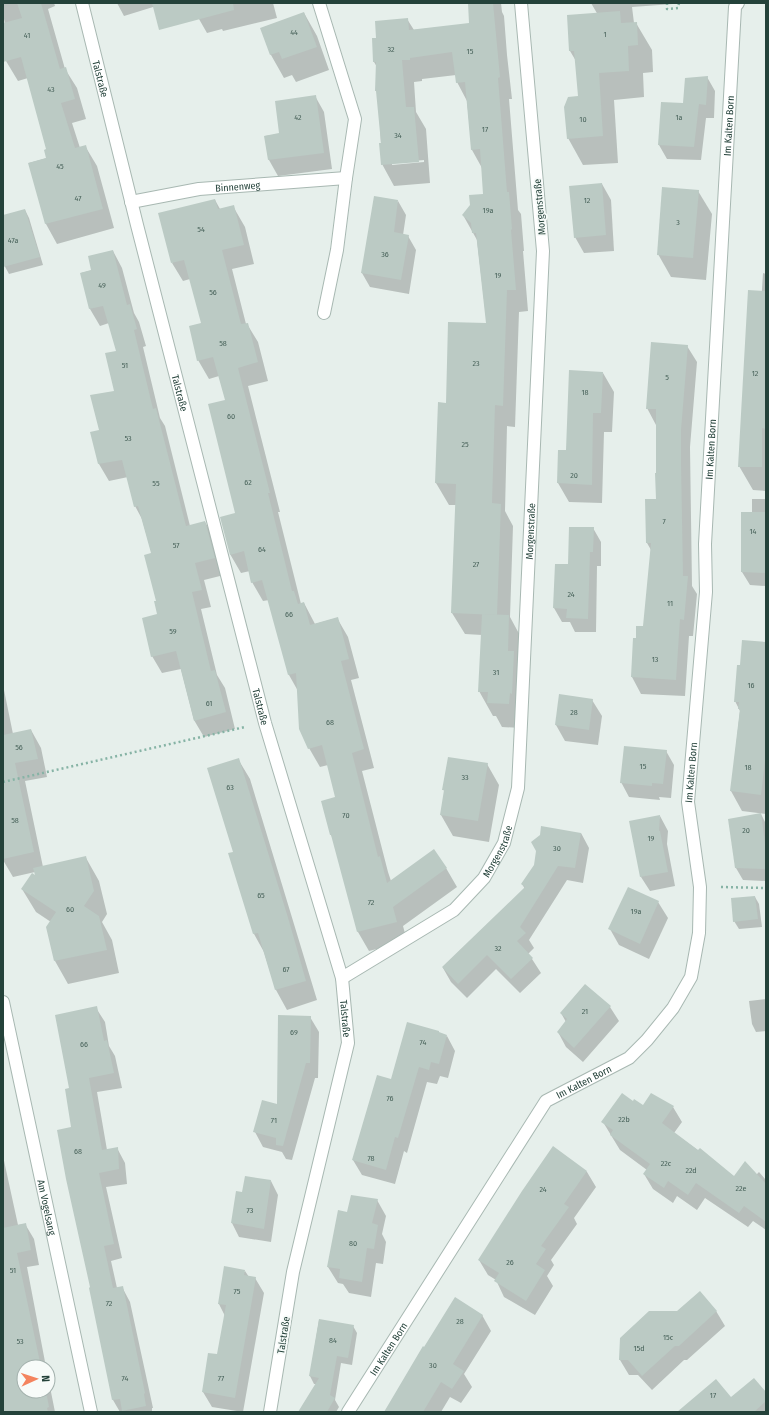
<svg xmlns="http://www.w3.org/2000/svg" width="769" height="1415" viewBox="0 0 769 1415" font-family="'Fira Sans Condensed',sans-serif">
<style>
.shadow{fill:#0003;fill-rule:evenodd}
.building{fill:#bbcac4}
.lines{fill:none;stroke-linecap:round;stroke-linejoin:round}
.minor-casing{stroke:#a8b8b2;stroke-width:14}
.path{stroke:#86b3a5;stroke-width:2.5;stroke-dasharray:2 3;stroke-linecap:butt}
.minor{stroke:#fff;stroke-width:12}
.labels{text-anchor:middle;stroke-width:3.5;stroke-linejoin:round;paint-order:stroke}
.number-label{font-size:8px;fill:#4a645c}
.street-label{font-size:10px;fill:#24423a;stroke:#f7fbf9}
</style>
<rect width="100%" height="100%" fill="#e6efeb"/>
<g class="shadow">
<path d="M3 3H54L55 6 48 9 65 69 77 88 86 119 72 123 80 148 85 146 97 166 114 228 57 244 46 224 29 163 47 158V150L28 78 18 81 6 61 3 50V24H5L3 14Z"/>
<path d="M117 3H166L124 16Z"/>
<path d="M197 3H273L277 18 223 31 222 29 207 33 199 19Z"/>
<path d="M469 3H501L502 12 504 16 507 55 512 99H509L518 210 521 214 524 251H523L528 311 519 312 515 427 507 426 505 511 513 526 510 617 523 641V728L502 727 496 716H493L479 691 482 635 465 634 452 613 456 505H449L436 483 439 403 447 404 487 325 477 240 463 215 484 195 482 168 472 150 467 101 457 82 456 75 422 79V81L414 82 416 112 426 129 430 183 394 186 382 164 377 67 374 62 377 39 407 19 414 30 470 24ZM424 160V162L392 165V163Z"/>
<path d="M591 3H673V4L632 7 634 23H636L652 50 653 72 643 73 644 97 614 100 618 163 583 165 568 138 579 97 576 61 570 51 598 15Z"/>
<path d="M304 13 317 36 329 70 296 82 292 75 284 78 271 55 262 28Z"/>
<path d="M707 77 715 91 714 118H706L701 160 667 159 659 145 684 104Z"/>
<path d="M315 96 324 112 332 169 278 176 269 160 265 136 280 134Z"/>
<path d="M602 184 611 200 614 251 584 253 575 237Z"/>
<path d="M698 191 712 214 706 280 671 277 658 254Z"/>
<path d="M215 200 220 209 234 208 245 227 254 264 232 269 246 324H247L258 342 268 381 248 386 280 512H278L301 604 304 603 315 624 337 618 348 637 359 678 351 680 374 768 362 771 388 872 391 881 446 868 457 887 403 926 407 941 369 951 358 932 334 840 331 835 322 802 336 798 328 765 320 767 309 748 298 691 289 675 269 600 263 601 252 582 250 571 241 573 230 554 236 514 226 401 219 376 209 379 198 360 202 323 190 279 183 281 172 263Z"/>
<path d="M398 201 406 215 403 235 408 236 416 250 409 294 370 287 362 273Z"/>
<path d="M25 210 29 218 43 265 9 274 3 263V216Z"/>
<path d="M113 251 122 268 134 313 139 322 146 346 143 347 160 418 165 426 190 526 205 522 215 539 224 575 204 580 211 607 201 609 217 675 225 688 235 729 204 737 194 720 181 669 162 673 152 656 158 614 152 554 142 519 135 506 128 477 109 481 99 464 100 431 115 392 117 351 109 323 100 326 90 309 81 273 93 270Z"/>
<path d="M763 273 766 274V491L753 490 739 466 760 320Z"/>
<path d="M687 346 697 362 690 447 692 586 697 594 693 636H689L685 696 641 694 632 677 637 639 644 627 651 550 647 543 657 500 656 425 647 408Z"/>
<path d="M603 373 614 392 612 432H604L602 503 569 502 558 483 559 451H567Z"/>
<path d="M752 499H766V586L750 585 742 572 752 513Z"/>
<path d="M593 528 601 542V566H597L596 632H575L570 622H562L554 608Z"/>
<path d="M766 643V814L742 811 731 791 740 711 735 701 741 666Z"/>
<path d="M3 685 13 734 31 730 41 748 47 777 25 781 43 867 86 858 99 881 107 914 102 922 112 940 119 973 68 984 55 961 48 928 51 922 36 912 22 889 36 877 35 872 13 877 3 860Z"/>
<path d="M592 700 602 716 598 745 565 741 556 725Z"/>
<path d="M666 751 674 765 671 798 659 797 660 800 629 797 621 782Z"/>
<path d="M238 759 250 779 317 1000 287 1010 276 990 264 952 254 934 230 854 234 853Z"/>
<path d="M487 764 499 785 489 842 453 836 441 815 445 793 443 789Z"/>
<path d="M761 814 766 824V881L743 880 736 868Z"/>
<path d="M660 816 668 831 667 844 675 886 650 891 641 877Z"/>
<path d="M581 833 589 848 583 883 567 880 529 940 534 948 528 954 532 959 541 973 520 993 496 969 467 998 451 982 443 968 525 889 522 884 535 865 541 836Z"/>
<path d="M755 897 759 904 762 927 739 929 734 921Z"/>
<path d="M658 902 668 918 649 959 619 945 610 929Z"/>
<path d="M585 985 610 1007 619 1021 583 1062 566 1047 558 1032 566 1022 561 1013Z"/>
<path d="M766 999V1031L756 1032 752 1024 749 1001Z"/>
<path d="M96 1008 105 1022 109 1046 115 1056 122 1088 97 1092 107 1150 117 1148 125 1163 127 1184 106 1187 122 1258 111 1261 117 1288 122 1287 130 1302 153 1408H152V1412H120L113 1400 90 1288H92L73 1127 70 1089Z"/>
<path d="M310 1017 319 1032 318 1078H315L292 1160 286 1159 282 1152 263 1147 255 1132 278 1105Z"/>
<path d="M447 1036 455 1051 448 1078 440 1076 437 1084 427 1082 407 1153 404 1151 395 1184 362 1175 353 1160 392 1080Z"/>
<path d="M633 1102 643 1106 673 1107 682 1122 674 1133 735 1177 756 1175 759 1172 765 1179 766 1177V1230L753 1221 748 1227 705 1198 697 1210 677 1196 673 1203 653 1189 644 1174 647 1170 620 1150 603 1122Z"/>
<path d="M553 1148 587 1172 596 1187 574 1218 577 1224 551 1260 554 1265 547 1276 553 1286 535 1315 504 1297 496 1280 488 1275 479 1260Z"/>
<path d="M3 1156 18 1225 25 1224 34 1239 39 1265 27 1267 46 1367H24V1391H48V1377L55 1412H3Z"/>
<path d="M271 1181 278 1195 271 1242 239 1237 232 1223 237 1192 243 1193Z"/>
<path d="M377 1200 386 1216 382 1234 386 1242 383 1264 376 1263 371 1297 349 1293 343 1284 338 1283 328 1267 348 1213Z"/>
<path d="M245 1271 249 1277 255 1278 264 1293 243 1412 212 1407 203 1392 218 1355 225 1316 219 1304Z"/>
<path d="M716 1311 725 1326 687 1360H684L652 1390 638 1375H629L620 1360Z"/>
<path d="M482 1315 491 1331 464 1374 472 1387 461 1403 450 1397 441 1412H385Z"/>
<path d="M319 1320 353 1326 357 1333 352 1365 341 1363 335 1400 339 1407 336 1412H306L317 1384H314L310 1376Z"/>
<path d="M766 1394V1412H689L731 1399Z"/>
</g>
<g class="building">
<path d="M17 3H41L60 69 66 67 75 99 61 103 75 148 86 145 103 209 45 224 28 163 46 158 44 150 46 149 21 57 3 62V23L22 18Z"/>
<path d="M152 3H233L234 10 159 30Z"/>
<path d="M468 3H493L500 77 498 78 507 192H509L512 229 511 230 516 290H507L503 406 495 405 492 503 501 504 497 615 451 613 456 484 435 483 438 402 446 403 448 322 486 323 476 233H472L471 223 462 215 470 205 469 195 483 194 480 149 471 150 465 82 456 83 452 52 410 58V60H402L406 107H414L419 162 381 165 379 143H381L376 91H375L376 62H373L372 38H376L375 21 408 18 409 30 469 23Z"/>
<path d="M620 11 621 23 637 22 638 45 628 46 629 71 599 73 603 136 567 139 564 107 568 97 578 96 574 51H569L567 15Z"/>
<path d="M304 12 317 47 282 59 279 52 270 55 260 28Z"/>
<path d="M708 76 706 105 699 104 694 147 658 145 661 102 683 103 685 78Z"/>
<path d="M316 95 324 153 268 160 264 136 279 133 275 101Z"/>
<path d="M602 183 606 235 574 238 569 186Z"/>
<path d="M662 187 699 190 693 258 657 255Z"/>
<path d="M374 196 398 200 394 232 409 235 401 280 361 273Z"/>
<path d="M215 199 218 209 234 205 244 245 222 250 241 324 248 323 258 362 238 368 270 493H268L292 591H294L298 604 304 602 310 625 338 617 349 659 341 661 364 749 352 753 378 857 380 856 387 883 434 849 447 868 393 907 397 922 357 932 331 835H330L321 801 335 797 322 745 308 749 299 729 296 673 288 675 262 580 251 583 244 551 230 555 220 517 235 513 208 404 225 400 213 357 197 361 189 326 201 323 184 260 171 263 158 213Z"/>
<path d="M25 209 40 257 3 267V215Z"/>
<path d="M113 250 127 305 130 304 137 329 134 330 153 409 156 408 186 526 205 521 215 558 195 563 202 590 192 592 211 671 215 670 226 712 194 721 176 651 151 657 142 618 157 614 154 601H156L144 555 151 553 138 506 134 507 122 460 98 464 90 432 99 430 90 395 114 391 105 353 116 351 103 306 89 309 80 273 91 270 88 256Z"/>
<path d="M748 290 766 291V429L762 428V467H738Z"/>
<path d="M651 342 688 345 681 430V462L683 576H688L684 620 680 619 676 680 631 677 633 638H636V626H643L651 543H646L645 499H656L655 473H656V409H646Z"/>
<path d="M569 370 603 372 601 413H593L592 485 557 483 558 450H566Z"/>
<path d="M741 512H766V573L741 572Z"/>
<path d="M569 527H594L593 552H590L588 619 566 618 567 609 553 608 555 564H568Z"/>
<path d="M482 614 509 615 508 651H514L512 694 510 693 509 704 487 703 488 692H478Z"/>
<path d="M742 640 766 642V752L761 795 730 791 740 709H738L739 702H734L737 665H740Z"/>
<path d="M559 694 593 699 589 730 555 725Z"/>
<path d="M31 729 38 759 15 763 34 852 3 859V735Z"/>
<path d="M624 746 667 750 663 784 652 783V786L620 783Z"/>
<path d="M448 757 488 763 478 821 440 815 444 790H442Z"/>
<path d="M239 758 289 921 306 981 275 990 258 933 253 934 228 853 233 852 207 768Z"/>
<path d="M761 813 766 851V869L735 868 728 819Z"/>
<path d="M660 815 659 831H660L668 872 640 877 629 821Z"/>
<path d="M541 826 581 833 575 868 558 866 520 927 526 933 517 941 533 958 511 979 487 955 458 984 442 967 525 887 521 884 534 865 536 851 531 842 540 835Z"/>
<path d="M86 856 94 891 84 906 99 916 107 950 54 961 46 927 56 912 21 889 32 873 35 875 33 868Z"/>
<path d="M628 887 659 901 640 944 608 929Z"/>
<path d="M755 896 758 919 733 922 731 898Z"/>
<path d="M585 984 611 1006 574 1048 557 1032 567 1019 560 1013Z"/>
<path d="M97 1006 104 1041 107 1040 114 1073 89 1078 102 1150 118 1147 119 1169 99 1173 114 1244 104 1246 113 1288 123 1286 145 1393 144 1394 146 1406 122 1411 120 1399 112 1400 89 1288 90 1287 66 1179 57 1130 71 1127 65 1089 69 1088 55 1015Z"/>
<path d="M278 1015 311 1016 310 1063H306L283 1146 276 1145V1138L253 1132 262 1100 277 1104Z"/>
<path d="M407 1022 439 1031V1032L447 1035 439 1064 431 1062 429 1070 419 1067 398 1138 395 1137 386 1170 352 1160 377 1075 391 1079Z"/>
<path d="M622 1093 633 1101 634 1099 643 1105 651 1093 674 1106 662 1123 698 1150 700 1148 734 1176 745 1161 766 1184V1222L744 1206 739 1213 696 1183 688 1195 668 1181 664 1188 643 1174 650 1164 610 1135 613 1130 601 1122Z"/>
<path d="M553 1146 587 1171 564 1204 569 1207 541 1246 546 1249 536 1264 545 1270 526 1301 494 1281 499 1273 478 1260 522 1191Z"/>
<path d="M245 1176 271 1180 264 1229 231 1223 236 1191 242 1192Z"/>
<path d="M351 1195 378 1199 372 1223 378 1225 374 1249 367 1248 362 1282 339 1278 340 1269 327 1267 338 1210 347 1212Z"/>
<path d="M26 1223 31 1250 17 1253 41 1367H24V1391H46L49 1407 47 1408 48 1412H3V1228Z"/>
<path d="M224 1266 245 1270 244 1275 256 1277 235 1398 202 1392 208 1353 217 1354 226 1305 218 1304Z"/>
<path d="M700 1291 717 1311 679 1346H675L642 1376 628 1360H619L620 1338 649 1311H677Z"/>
<path d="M455 1297 483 1315 453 1364 464 1371 452 1389 441 1382 423 1412H384L423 1346 424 1347Z"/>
<path d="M319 1319 354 1325 348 1358 337 1356 330 1395 335 1398 327 1412H298L319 1378 309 1376Z"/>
<path d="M754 1378 766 1392V1401L754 1412H677L716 1379 731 1397Z"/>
</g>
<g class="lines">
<g class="minor-casing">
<g id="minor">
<path id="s1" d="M82 3 137 225 265 723 342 978 348 1043 293 1272 270 1412"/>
<path d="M319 3 355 119 346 178 337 250 324 313"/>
<path id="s2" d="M131 202 199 189 346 178"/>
<path id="s3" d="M342 978 454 910 484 878 504 843 518 788 543 251 521 3"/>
<path id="s4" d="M3 1002 91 1412"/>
<path id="s5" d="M348 1412 546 1101 629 1058 647 1040 673 1008 691 977 699 933 700 887 688 802 706 592 705 544 735 7 738 3"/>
</g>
</g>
<g class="path">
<path d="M667 3V9L678 8 679 3"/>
<path d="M3 782 245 727"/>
<path d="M721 887 766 888"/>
</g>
<use href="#minor" class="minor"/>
</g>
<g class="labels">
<g class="number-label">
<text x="294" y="35">44</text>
<text x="605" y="37">1</text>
<text x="27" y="38">41</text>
<text x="391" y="52">32</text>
<text x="470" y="54">15</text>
<text x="51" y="92">43</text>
<text x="298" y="120">42</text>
<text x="679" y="120">1a</text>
<text x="583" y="122">10</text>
<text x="485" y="132">17</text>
<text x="398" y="138">34</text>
<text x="60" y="169">45</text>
<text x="78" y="201">47</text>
<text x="587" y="203">12</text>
<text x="488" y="213">19a</text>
<text x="678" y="225">3</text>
<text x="201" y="232">54</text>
<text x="13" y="243">47a</text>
<text x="385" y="257">36</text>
<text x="498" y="278">19</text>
<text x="102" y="288">49</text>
<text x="213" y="295">56</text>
<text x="223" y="346">58</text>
<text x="476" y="366">23</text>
<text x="125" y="368">51</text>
<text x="755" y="376">12</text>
<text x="667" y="380">5</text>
<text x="585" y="395">18</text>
<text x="231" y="419">60</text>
<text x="128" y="441">53</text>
<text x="465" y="447">25</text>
<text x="574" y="478">20</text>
<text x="248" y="485">62</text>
<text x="156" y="486">55</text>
<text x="664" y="524">7</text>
<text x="753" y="534">14</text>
<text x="176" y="548">57</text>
<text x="262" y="552">64</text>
<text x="476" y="567">27</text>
<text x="571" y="597">24</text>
<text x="670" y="606">11</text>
<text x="289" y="617">66</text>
<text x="173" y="634">59</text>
<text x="655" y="662">13</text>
<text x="496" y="675">31</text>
<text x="751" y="688">16</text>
<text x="209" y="706">61</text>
<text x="574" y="715">28</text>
<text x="330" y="725">68</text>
<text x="19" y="750">56</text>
<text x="643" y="769">15</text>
<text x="748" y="770">18</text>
<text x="465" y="780">33</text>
<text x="230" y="790">63</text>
<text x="346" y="818">70</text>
<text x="15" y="823">58</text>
<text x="746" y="833">20</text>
<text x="651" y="841">19</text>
<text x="557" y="851">30</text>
<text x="261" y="898">65</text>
<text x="371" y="905">72</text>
<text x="70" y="912">60</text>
<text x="636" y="914">19a</text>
<text x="498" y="951">32</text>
<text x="286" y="972">67</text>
<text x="585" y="1014">21</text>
<text x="294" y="1035">69</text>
<text x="423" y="1045">74</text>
<text x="84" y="1047">66</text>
<text x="390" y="1101">76</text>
<text x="624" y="1122">22b</text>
<text x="274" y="1123">71</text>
<text x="78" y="1154">68</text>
<text x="371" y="1161">78</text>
<text x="666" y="1166">22c</text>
<text x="691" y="1173">22d</text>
<text x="741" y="1191">22e</text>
<text x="543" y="1192">24</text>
<text x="250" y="1213">73</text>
<text x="353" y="1246">80</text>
<text x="510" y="1265">26</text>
<text x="13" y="1273">51</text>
<text x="237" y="1294">75</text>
<text x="109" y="1306">72</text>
<text x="460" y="1324">28</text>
<text x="668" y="1340">15c</text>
<text x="333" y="1343">84</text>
<text x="20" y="1344">53</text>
<text x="639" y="1351">15d</text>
<text x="433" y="1368">30</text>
<text x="125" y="1381">74</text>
<text x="221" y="1381">77</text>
<text x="713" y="1398">17</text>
</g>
<g class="street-label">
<text dy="4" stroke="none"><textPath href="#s1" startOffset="78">Talstraße</textPath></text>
<text dy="4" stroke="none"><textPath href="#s5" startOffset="1419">Im Kalten Born</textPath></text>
<text dy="4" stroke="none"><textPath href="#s2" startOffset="108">Binnenweg</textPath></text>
<text transform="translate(539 207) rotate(-95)" y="4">Morgenstraße</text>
<text dy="4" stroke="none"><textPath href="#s1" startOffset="402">Talstraße</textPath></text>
<text dy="4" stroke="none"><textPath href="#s5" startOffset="1095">Im Kalten Born</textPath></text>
<text dy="4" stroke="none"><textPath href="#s3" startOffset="529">Morgenstraße</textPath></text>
<text dy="4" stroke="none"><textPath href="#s1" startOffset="726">Talstraße</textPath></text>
<text dy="4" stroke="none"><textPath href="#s5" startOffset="771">Im Kalten Born</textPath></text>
<text dy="4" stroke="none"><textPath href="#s3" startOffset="205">Morgenstraße</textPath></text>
<text dy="4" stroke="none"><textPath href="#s1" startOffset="1050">Talstraße</textPath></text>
<text dy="4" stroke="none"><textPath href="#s5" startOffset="411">Im Kalten Born</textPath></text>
<text dy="4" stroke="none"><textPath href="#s4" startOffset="210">Am Vogelsang</textPath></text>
<text transform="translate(283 1335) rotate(-81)" y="4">Talstraße</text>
<text dy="4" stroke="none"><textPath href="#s5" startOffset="75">Im Kalten Born</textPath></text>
</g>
</g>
<rect width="769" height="1415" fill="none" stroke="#24423a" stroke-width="8"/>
<g transform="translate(36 1379) rotate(87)"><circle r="19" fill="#f7fbf9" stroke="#a3b1ad"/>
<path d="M0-3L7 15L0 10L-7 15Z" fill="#f4845f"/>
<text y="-6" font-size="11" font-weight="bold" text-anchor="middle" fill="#24423a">N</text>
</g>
</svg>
